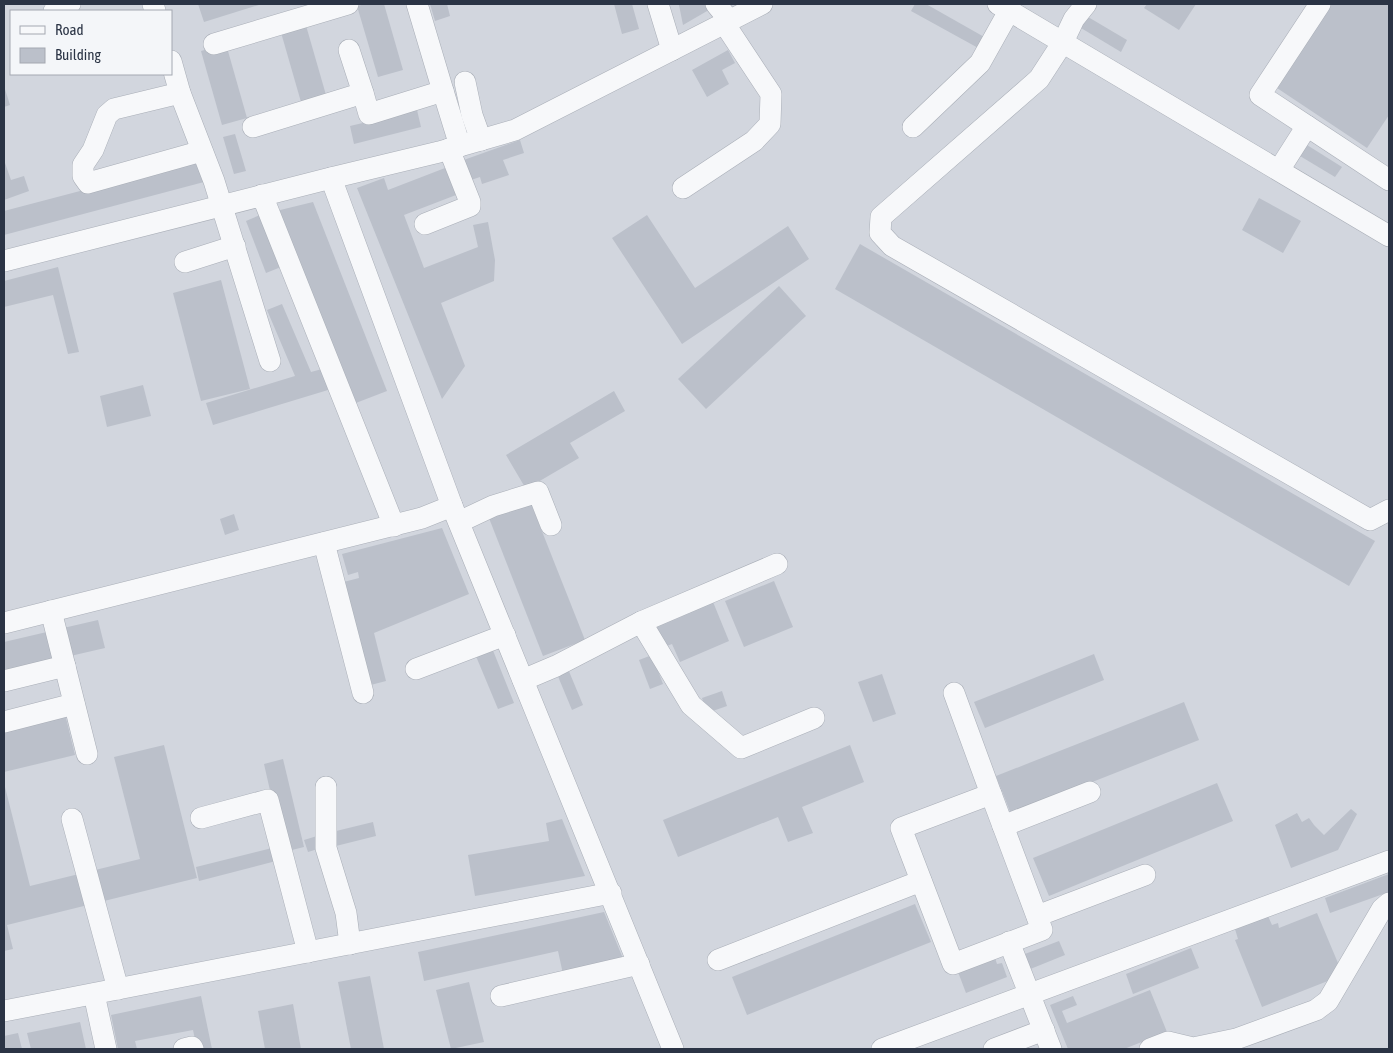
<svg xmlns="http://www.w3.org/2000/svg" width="1393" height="1053" viewBox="0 0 1393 1053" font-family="'Asap Condensed',sans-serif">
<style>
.built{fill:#d2d6de;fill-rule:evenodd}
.building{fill:#bbc0ca}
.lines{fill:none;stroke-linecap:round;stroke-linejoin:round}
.minor-casing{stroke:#a9aeb7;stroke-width:22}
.minor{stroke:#f7f8fa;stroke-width:21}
</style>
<rect width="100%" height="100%" fill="#e4e7ec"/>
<path class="built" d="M4 4H1389V1049H4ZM11 11H171V74H11Z"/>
<g class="building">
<path d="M198 4H262L204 22Z"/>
<path d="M366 4H384L403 70 378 77 357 6Z"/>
<path d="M430 4H447L450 16 435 21Z"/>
<path d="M614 4H632L639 29 622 34Z"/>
<path d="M682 4H712L714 7 683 25 679 5Z"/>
<path d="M915 4H926L986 38 980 49 911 11Z"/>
<path d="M1147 4H1196L1179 30 1144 8Z"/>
<path d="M1327 4H1389V115L1367 148 1274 86Z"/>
<path d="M1083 14 1127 40 1121 52 1076 25Z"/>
<path d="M305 22 326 95 301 102 280 29Z"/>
<path d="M226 44 247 118 222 125 201 51Z"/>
<path d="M728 50 735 63 722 70 729 84 707 97 692 70Z"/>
<path d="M4 86 10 105 4 107Z"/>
<path d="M417 110 421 127 354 144 350 126Z"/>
<path d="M235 134 246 171 234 174 223 137Z"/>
<path d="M520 140 524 153 503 160 509 175 482 184 480 177 465 182 458 162Z"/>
<path d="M1307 145 1342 167 1335 177 1300 156Z"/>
<path d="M4 160 11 180 24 176 29 191 4 200Z"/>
<path d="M198 160 204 182 4 235V211Z"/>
<path d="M445 168 456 195 404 215 424 268 478 247 473 225 488 222 495 260 494 281 441 303 465 366 442 399 357 188 384 178 388 190Z"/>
<path d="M1259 198 1301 221 1283 253 1242 230Z"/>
<path d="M313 202 387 391 348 406 272 212Z"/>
<path d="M260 215 281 267 266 273 246 221Z"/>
<path d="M647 215 695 288 788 226 809 259 682 344 612 238Z"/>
<path d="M860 244 1375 541 1349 586 835 289Z"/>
<path d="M58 267 79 352 68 354 53 295 4 307V281Z"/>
<path d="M221 280 250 389 201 401 173 293Z"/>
<path d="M779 286 806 316 706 409 678 379Z"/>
<path d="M282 304 311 372 322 369 328 390 213 425 206 403 295 376 267 310Z"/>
<path d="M143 385 151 416 107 427 100 396Z"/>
<path d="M614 391 625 411 570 443 579 458 526 489 506 455Z"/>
<path d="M528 496 585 640 543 656 487 513Z"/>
<path d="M234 514 239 530 225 535 220 519Z"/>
<path d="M442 528 469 594 374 633 386 681 363 687 336 584 359 578 358 572 348 575 342 554Z"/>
<path d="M774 581 793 627 744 647 725 601Z"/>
<path d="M711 597 729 641 680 662 672 644 662 648 651 622Z"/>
<path d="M98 620 105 648 66 657 59 629Z"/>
<path d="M51 631 58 659 4 672V642Z"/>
<path d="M490 643 514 703 498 709 473 649Z"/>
<path d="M1094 654 1104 680 985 728 974 702Z"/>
<path d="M652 655 663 684 650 689 639 660Z"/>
<path d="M568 669 583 705 572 710 557 674Z"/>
<path d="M882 674 896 714 873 722 858 682Z"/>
<path d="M722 691 727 706 707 713 702 698Z"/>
<path d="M1184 702 1199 740 1011 814 996 776Z"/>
<path d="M65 714 75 755 4 772V729Z"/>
<path d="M164 745 197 878 7 925 13 949 4 951V783L30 886 140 859 114 757Z"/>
<path d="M850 745 864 782 802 807 813 833 788 842 778 817 678 857 663 820Z"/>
<path d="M283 759 304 847 284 852 264 764Z"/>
<path d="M1217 783 1233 821 1049 896 1033 858Z"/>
<path d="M1351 809 1357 814 1338 850 1291 868 1275 825 1297 813 1302 822 1309 818 1314 825 1324 835Z"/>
<path d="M562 819 585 876 475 896 468 855 549 841 546 823Z"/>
<path d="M373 822 376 836 332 847 328 833Z"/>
<path d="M317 836 321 848 308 852 304 840Z"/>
<path d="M272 848 276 861 199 881 196 867Z"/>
<path d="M1389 874V892L1330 913 1325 898Z"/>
<path d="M915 904 931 942 747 1015 732 977Z"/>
<path d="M604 912 624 961 563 974 558 951 424 981 418 952Z"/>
<path d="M1317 913 1343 975 1262 1007 1235 940 1238 939 1235 929 1268 916 1272 925 1278 923 1279 928Z"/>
<path d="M1059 941 1065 955 1023 972 1017 957Z"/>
<path d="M1191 948 1199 968 1133 994 1126 974Z"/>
<path d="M995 958 997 964 1002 963 1007 977 966 993 958 972Z"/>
<path d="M370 976 384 1049H351L338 982Z"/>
<path d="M469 982 484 1042 451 1049 436 990Z"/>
<path d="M1150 990 1167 1032 1124 1049H1068L1050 1005 1073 996 1077 1005 1062 1011 1067 1023Z"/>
<path d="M201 996 212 1049H197L193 1030 135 1041 137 1049H118L111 1015Z"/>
<path d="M293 1004 301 1049H265L258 1011Z"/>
<path d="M80 1022 86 1049H31L27 1033Z"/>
<path d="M18 1033 22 1049H4V1036Z"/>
</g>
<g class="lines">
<g class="minor-casing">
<g id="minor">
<path d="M153 4 155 11"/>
<path d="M417 4 443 91"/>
<path d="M658 4 672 50"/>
<path d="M716 4 729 20"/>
<path d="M998 4 1389 236"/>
<path d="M1086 4 1074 19 1063 42 1039 79 881 217 880 233 892 246 1370 520 1389 510"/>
<path d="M54 11 70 4"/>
<path d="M214 44 348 4"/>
<path d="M349 50 363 93"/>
<path d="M171 61 180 93 214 181 270 361"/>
<path d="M465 82 472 115 481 140"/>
<path d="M180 93 114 109 107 115 93 150 83 165V176L88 183 202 151"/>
<path d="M1307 126 1260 95 1320 4"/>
<path d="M253 127 363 93 369 114 443 91 460 146"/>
<path d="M913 127 980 63 1009 11"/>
<path d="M1279 170 1307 126 1389 180"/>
<path d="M331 178 452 506 673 1049"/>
<path d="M683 188 754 141 770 124 771 94 724 23"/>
<path d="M262 195 394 526"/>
<path d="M425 224 470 206V202L449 149"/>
<path d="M4 261 331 178 439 152 515 130 762 4"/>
<path d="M185 262 235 246"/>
<path d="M459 522 493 506 538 492 551 525"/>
<path d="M324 543 363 693"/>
<path d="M51 611 87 754"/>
<path d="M641 622 777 564"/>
<path d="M4 623 422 518 452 506"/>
<path d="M416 669 505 635"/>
<path d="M523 680 556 666 641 622 691 705 741 748 814 718"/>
<path d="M4 681 65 666"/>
<path d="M954 693 991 794"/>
<path d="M4 722 74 704"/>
<path d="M326 787V848L346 913 350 944"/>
<path d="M991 794 1042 930 953 964 901 828Z"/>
<path d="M201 818 268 800 308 952"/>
<path d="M72 819 118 989"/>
<path d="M1003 826 1090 792"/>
<path d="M1037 916 1145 875"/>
<path d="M1009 942 1051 1049"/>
<path d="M718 960 921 881"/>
<path d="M94 994 106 1049"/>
<path d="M501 996 639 964"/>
<path d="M4 1011 611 893"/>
<path d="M184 1049 192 1047 193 1049"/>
<path d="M882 1049 1389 861"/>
<path d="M994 1049 1044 1030"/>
<path d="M1150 1049 1168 1042 1193 1048 1236 1039 1316 1010 1328 1001 1382 909 1389 903"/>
</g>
</g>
<use href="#minor" class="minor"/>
</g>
<rect width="1393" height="1053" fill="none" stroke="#2b3445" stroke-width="10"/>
<rect x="10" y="10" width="162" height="65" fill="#f4f6f9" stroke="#a4a8b1"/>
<rect x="20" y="26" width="25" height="8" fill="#f7f8fa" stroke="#a4a8b1"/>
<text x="55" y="35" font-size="15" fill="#2b3445">Road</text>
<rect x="20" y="48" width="25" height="15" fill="#bbc0ca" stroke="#a4a8b1"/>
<text x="55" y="60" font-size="15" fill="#2b3445">Building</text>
</svg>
